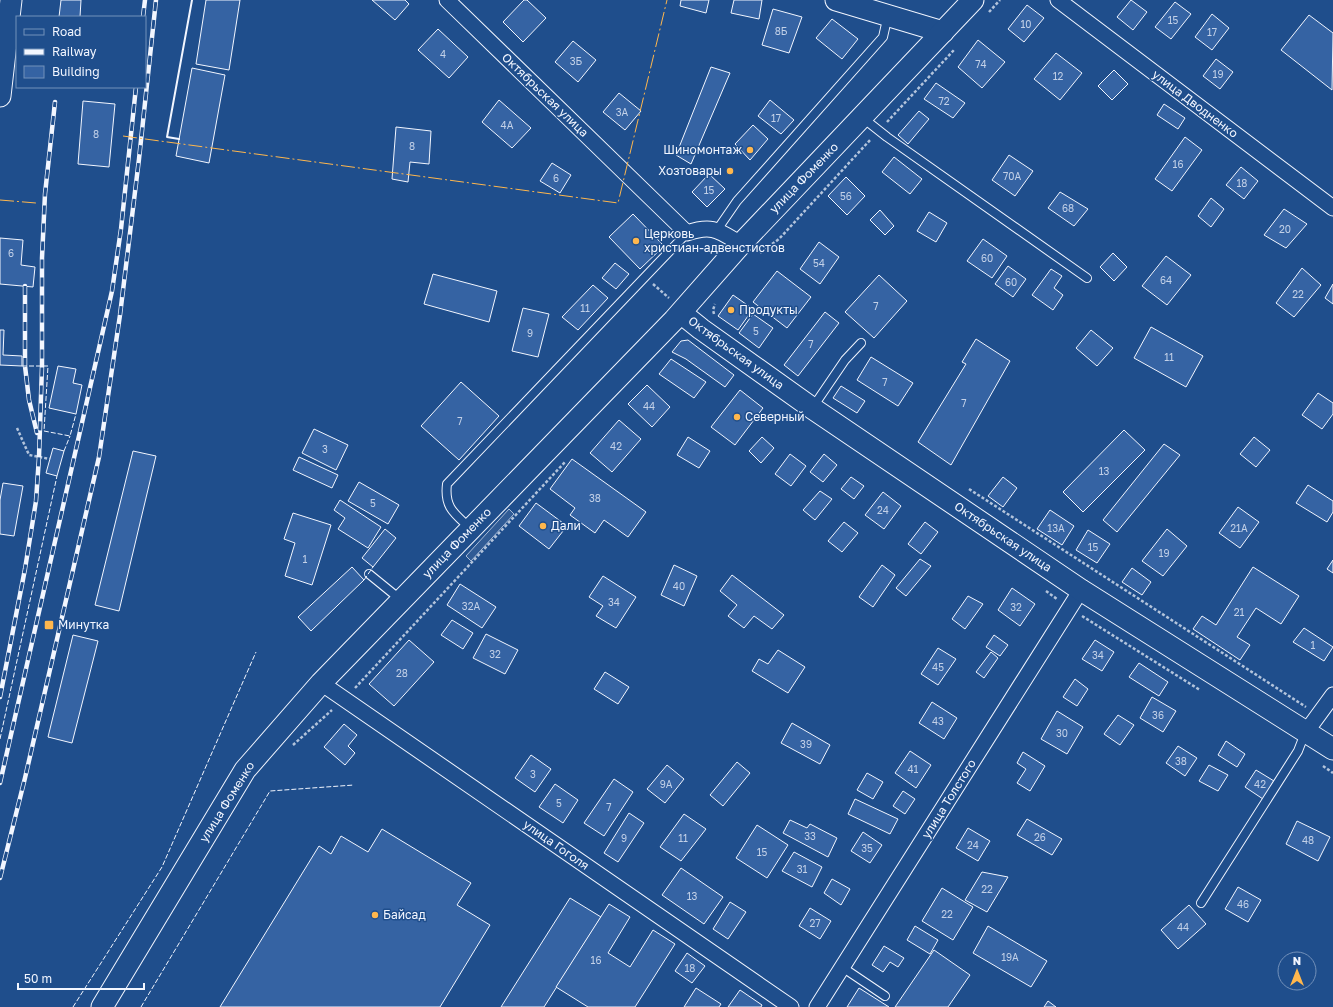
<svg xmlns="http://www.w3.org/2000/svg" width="1333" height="1007" viewBox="0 0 1333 1007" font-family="'Golos Text',sans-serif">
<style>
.built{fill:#305b95;stroke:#a8bbd7}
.building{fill:#3563a3;stroke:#f2f6ff}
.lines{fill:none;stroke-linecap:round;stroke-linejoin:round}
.lane-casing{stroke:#f2f6ff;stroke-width:10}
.street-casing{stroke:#f2f6ff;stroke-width:17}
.secondary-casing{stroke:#f2f6ff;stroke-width:23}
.path{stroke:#b3c4dc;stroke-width:2.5;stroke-dasharray:3 2;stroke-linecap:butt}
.lane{stroke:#1f4e8c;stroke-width:8}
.street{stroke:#1f4e8c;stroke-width:15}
.secondary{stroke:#1f4e8c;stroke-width:21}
.rail-casing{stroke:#f2f6ff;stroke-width:4.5}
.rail{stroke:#1f4e8c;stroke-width:3;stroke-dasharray:9;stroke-linecap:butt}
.fence{stroke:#f2f6ff;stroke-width:1;stroke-dasharray:5 2;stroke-linecap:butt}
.wall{stroke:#f2f6ff;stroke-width:2}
.power{stroke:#ffb74d;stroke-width:1;stroke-dasharray:14 3 2 3;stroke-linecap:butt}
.poi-dot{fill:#ffb74d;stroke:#1f4e8c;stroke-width:1.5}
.labels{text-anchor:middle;stroke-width:3;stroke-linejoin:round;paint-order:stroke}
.number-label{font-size:10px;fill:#c3d1e8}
.street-label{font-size:12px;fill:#f2f6ff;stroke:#1f4e8c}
.poi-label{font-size:12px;fill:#f2f6ff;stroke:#1f4e8c;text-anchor:start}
</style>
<rect width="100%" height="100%" fill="#1f4e8c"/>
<path class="built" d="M509 509 514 514 471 561 466 556Z"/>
<g class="building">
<path d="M61 0H81L80 17H59Z"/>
<path d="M206 0H240L229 70 196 64Z"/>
<path d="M372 0H405L409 4 395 20Z"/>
<path d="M524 0H527L546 18 523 42 503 22Z"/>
<path d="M681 0H709L706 13 680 6Z"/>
<path d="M734 0H762L759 19 731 13Z"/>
<path d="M1131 0 1147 12 1133 30 1117 17Z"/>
<path d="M1175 2 1191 14 1171 39 1155 27Z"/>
<path d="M1027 5 1044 18 1024 42 1008 29Z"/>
<path d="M773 9 802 17 789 53 762 45Z"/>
<path d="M1212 14 1229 28 1212 50 1195 37Z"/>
<path d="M1309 15 1333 33 1332 90 1281 50Z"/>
<path d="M832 19 858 39 842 59 816 38Z"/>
<path d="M438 29 468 57 449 78 418 50Z"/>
<path d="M978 40 1005 62 982 88 958 67Z"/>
<path d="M573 41 596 60 578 82 555 62Z"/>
<path d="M1056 53 1082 73 1060 100 1034 79Z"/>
<path d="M1216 59 1233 72 1220 89 1203 76Z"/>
<path d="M711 67 730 73 691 164 676 155Z"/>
<path d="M192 68 225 75 209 163 176 156Z"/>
<path d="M1114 70 1128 84 1112 100 1098 86Z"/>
<path d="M936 83 965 103 953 118 924 99Z"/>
<path d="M619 93 641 111 625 130 603 112Z"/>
<path d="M499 100 531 128 512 148 482 122Z"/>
<path d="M770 100 794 120 781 134 758 116Z"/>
<path d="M83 101 115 104 109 167 78 164Z"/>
<path d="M1164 104 1185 118 1178 129 1157 115Z"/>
<path d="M919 111 929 119 908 144 898 135Z"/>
<path d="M753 125 768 139 750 160 735 144Z"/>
<path d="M396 127 431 131 429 164 410 162 408 182 392 179Z"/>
<path d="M1185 137 1202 150 1172 191 1155 179Z"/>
<path d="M1009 155 1033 171 1015 196 992 180Z"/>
<path d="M894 157 922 179 910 194 882 172Z"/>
<path d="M552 163 571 175 560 193 540 181Z"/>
<path d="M1241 167 1258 181 1244 199 1226 185Z"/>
<path d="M709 174 725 189 707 207 692 192Z"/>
<path d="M846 177 865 196 847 215 828 196Z"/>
<path d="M1060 192 1088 209 1074 226 1048 208Z"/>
<path d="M1211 198 1224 209 1211 227 1198 216Z"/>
<path d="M1284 209 1307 224 1286 248 1264 235Z"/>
<path d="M880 210 894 226 885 235 870 220Z"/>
<path d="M929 212 947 223 936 242 917 231Z"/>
<path d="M633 214 664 246 640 269 609 237Z"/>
<path d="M0 238 23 240 21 265 35 267 33 287 0 284Z"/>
<path d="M983 239 1007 256 992 278 967 261Z"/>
<path d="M819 242 839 257 820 284 800 269Z"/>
<path d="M1113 253 1127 267 1114 281 1100 267Z"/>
<path d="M1166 256 1191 275 1167 305 1142 286Z"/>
<path d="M615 263 629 274 616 289 602 278Z"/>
<path d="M1008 266 1026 279 1013 297 995 284Z"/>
<path d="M1302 268 1321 285 1294 317 1276 303Z"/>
<path d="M1051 269 1062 276 1054 288 1063 295 1053 310 1032 295Z"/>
<path d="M777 271 811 297 787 328 753 302Z"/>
<path d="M433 274 497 291 489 322 424 304Z"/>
<path d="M879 275 907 301 874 338 845 312Z"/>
<path d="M1333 284V304L1325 298Z"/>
<path d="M593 285 608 298 578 330 562 317Z"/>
<path d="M733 295 753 309 738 330 718 316Z"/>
<path d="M523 308 549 314 538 357 512 351Z"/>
<path d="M825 312 839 323 798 376 784 365Z"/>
<path d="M753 314 773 328 759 348 739 333Z"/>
<path d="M1151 327 1203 356 1186 387 1134 358Z"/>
<path d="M0 330H4L3 355 22 356V366L0 365Z"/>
<path d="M1091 330 1113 348 1097 366 1076 348Z"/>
<path d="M976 339 1010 361 951 465 918 442 966 364 962 362Z"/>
<path d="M688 340 734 375 725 387 686 359 672 352 681 341Z"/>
<path d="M871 357 913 383 898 406 857 380Z"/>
<path d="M671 359 706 382 694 398 659 374Z"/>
<path d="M58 366 76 369 73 383 82 385 76 414 49 408Z"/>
<path d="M461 382 499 416 459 460 421 426Z"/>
<path d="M647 385 670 407 652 427 628 404Z"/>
<path d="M841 386 865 401 857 413 833 398Z"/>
<path d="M740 390 763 408 735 445 711 427Z"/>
<path d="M1318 393 1333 403V414L1322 429 1302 415Z"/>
<path d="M619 420 641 439 612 472 590 453Z"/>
<path d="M314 429 348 445 336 470 302 453Z"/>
<path d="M1124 430 1145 450 1083 512 1063 492Z"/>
<path d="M688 437 710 451 699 468 677 455Z"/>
<path d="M762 437 774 448 761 463 749 451Z"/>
<path d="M1254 437 1270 450 1256 467 1240 454Z"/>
<path d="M1164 444 1180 455 1117 532 1103 520Z"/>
<path d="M53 448 64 451 57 476 46 473Z"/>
<path d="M133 451 156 456 119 611 95 605Z"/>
<path d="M790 454 806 466 791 486 775 474Z"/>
<path d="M824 454 837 465 823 482 810 472Z"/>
<path d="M299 457 338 475 332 488 293 470Z"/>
<path d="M572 459 646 512 628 537 604 520 595 533 570 515 575 508 550 489Z"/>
<path d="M851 477 864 486 854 499 841 489Z"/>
<path d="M1003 477 1017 488 1003 507 988 496Z"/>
<path d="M359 482 399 505 388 524 348 501Z"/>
<path d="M3 483 23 486 14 536 0 534V500Z"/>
<path d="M1308 485 1333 501V512L1327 522 1296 503Z"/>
<path d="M820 491 832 499 815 520 803 510Z"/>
<path d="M883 492 901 506 884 529 865 515Z"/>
<path d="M340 500 381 527 368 548 338 529 345 518 334 510Z"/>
<path d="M536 503 567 526 549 549 519 526Z"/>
<path d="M1238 507 1259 522 1240 548 1219 533Z"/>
<path d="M1050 510 1074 526 1062 545 1037 529Z"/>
<path d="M293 513 331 525 312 585 285 576 295 543 284 539Z"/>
<path d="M844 522 858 533 842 552 828 541Z"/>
<path d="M925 522 938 532 921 554 908 544Z"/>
<path d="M385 529 396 538 373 567 362 558Z"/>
<path d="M1167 529 1187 546 1163 576 1142 561Z"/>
<path d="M1088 530 1110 544 1097 563 1076 550Z"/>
<path d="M920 559 931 566 906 596 896 588Z"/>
<path d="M1333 560V573L1327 569Z"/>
<path d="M674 565 697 576 684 606 661 595Z"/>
<path d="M882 565 895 575 873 607 859 597Z"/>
<path d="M352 567 364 580 311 631 298 617Z"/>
<path d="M1253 567 1299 596 1281 624 1256 608 1237 637 1250 645 1240 660 1193 629 1202 616 1216 625Z"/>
<path d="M1132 568 1151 582 1142 595 1122 582Z"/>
<path d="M732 575 784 615 772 629 754 616 744 628 728 616 737 605 720 591Z"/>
<path d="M603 576 636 597 616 628 596 616 603 606 589 597Z"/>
<path d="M460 584 496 607 482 628 447 605Z"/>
<path d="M1012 588 1035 604 1020 626 998 610Z"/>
<path d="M968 596 983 604 965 629 952 619Z"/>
<path d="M452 620 473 633 463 649 441 635Z"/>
<path d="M1304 628 1333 647 1324 661 1293 642Z"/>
<path d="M486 634 518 650 505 674 473 658Z"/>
<path d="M73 635 98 641 72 743 48 737Z"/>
<path d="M994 635 1008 645 1000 656 986 647Z"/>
<path d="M409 640 434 662 394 706 369 684Z"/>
<path d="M1095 640 1114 652 1102 671 1082 659Z"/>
<path d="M938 648 956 659 938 685 921 674Z"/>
<path d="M778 650 805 667 788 693 752 671 759 659 768 664Z"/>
<path d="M991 652 998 658 984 678 976 672Z"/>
<path d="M1139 663 1168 682 1159 696 1129 677Z"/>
<path d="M605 672 629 687 618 704 594 689Z"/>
<path d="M1075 679 1088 689 1077 706 1063 697Z"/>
<path d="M1152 697 1176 711 1163 732 1140 718Z"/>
<path d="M932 702 957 718 944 739 919 723Z"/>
<path d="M1057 711 1083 727 1067 754 1041 739Z"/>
<path d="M1118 715 1134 725 1120 745 1104 734Z"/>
<path d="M792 723 830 745 820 764 781 743Z"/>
<path d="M344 724 357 735 348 746 355 753 345 765 324 747Z"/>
<path d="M1226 741 1245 754 1237 767 1218 755Z"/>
<path d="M1178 746 1197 758 1185 776 1166 763Z"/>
<path d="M910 751 931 765 916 788 895 773Z"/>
<path d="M1023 752 1045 766 1030 791 1017 783 1026 769 1017 763Z"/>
<path d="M531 755 551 769 535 792 515 778Z"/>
<path d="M737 762 750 773 723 806 710 795Z"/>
<path d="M667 765 684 779 665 803 647 789Z"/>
<path d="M1209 765 1228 775 1218 791 1199 781Z"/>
<path d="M1256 770 1274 781 1263 799 1245 787Z"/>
<path d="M867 773 883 782 873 799 857 790Z"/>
<path d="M614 779 633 792 604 836 584 823Z"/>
<path d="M555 784 578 800 563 823 539 807Z"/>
<path d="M903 791 915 799 905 814 893 806Z"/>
<path d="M855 799 898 819 890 834 848 814Z"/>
<path d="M629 813 644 823 618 862 604 853Z"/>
<path d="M684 814 706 829 681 861 660 847Z"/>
<path d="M1027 819 1062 839 1052 855 1017 835Z"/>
<path d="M790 820 807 828 810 824 837 838 828 857 783 833Z"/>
<path d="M1297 821 1330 837 1318 861 1286 844Z"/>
<path d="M757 825 788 845 767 878 736 858Z"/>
<path d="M968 828 990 841 978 861 956 848Z"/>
<path d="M382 829 471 883 457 905 490 925 440 1007H220L319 846 331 854 341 836 368 852Z"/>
<path d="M863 832 882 845 870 863 851 851Z"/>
<path d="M794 852 822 867 812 887 782 871Z"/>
<path d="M681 868 723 897 704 924 662 895Z"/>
<path d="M982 872 1008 877 987 912 965 900Z"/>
<path d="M832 879 850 889 841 905 824 893Z"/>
<path d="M1238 887 1261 900 1248 922 1225 909Z"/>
<path d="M942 888 973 907 953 940 922 921Z"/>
<path d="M570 898 601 917 544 1007H501Z"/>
<path d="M730 902 746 912 728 939 713 929Z"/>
<path d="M609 904 630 917 608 953 630 967 653 930 675 944 635 1007H588L556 987Z"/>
<path d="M1189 905 1206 924 1178 949 1161 930Z"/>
<path d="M810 908 831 921 820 939 799 926Z"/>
<path d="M915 926 938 940 930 954 907 940Z"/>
<path d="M988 926 1047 961 1031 987 973 953Z"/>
<path d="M884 946 904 958 898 967 890 962 883 972 872 965Z"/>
<path d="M934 950 970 975 948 1007H895Z"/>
<path d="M687 953 705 966 692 983 675 971Z"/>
<path d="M696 988 721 1004 719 1007H684Z"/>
<path d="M859 988 889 1007H847Z"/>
<path d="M740 990 762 1005 761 1007H728Z"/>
<path d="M1048 1001 1056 1007H1044Z"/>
</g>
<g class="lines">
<g class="lane-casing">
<g id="lane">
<path d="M863 118 887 137 1087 278"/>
<path d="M717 230 737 201 883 37 888 15"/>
<path d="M813 407 845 360 861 343"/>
<path d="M471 529C455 514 444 508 447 484L687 233"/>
<path d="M369 574 401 600"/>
<path d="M1201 903 1298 751 1305 733"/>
<path d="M842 967 885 996"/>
</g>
</g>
<g class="street-casing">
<g id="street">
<path d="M447 0 687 233C713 224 719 231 741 244"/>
<path d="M1058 0 1333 208"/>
<path d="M321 683 791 1007"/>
<path d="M1306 732 1333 695"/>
<path d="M817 1007 1081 590"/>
</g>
</g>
<g class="secondary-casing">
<g id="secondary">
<path d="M836 0 943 32"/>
<path d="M0 96 11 0"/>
<path d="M681 313 701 329 812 408 1081 590 1333 749"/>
<path d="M102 1007 245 770 321 683 674 320 741 244 973 0"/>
</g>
</g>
<g class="path">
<path d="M989 12 1000 0"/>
<path d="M887 122 954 50"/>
<path d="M760 253 779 239 871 139"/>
<path d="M653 284 669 298"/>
<path d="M714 314 713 310 715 304"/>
<path d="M17 428 29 455 50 459"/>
<path d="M969 489 1306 707"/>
<path d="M1046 591 1057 599"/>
<path d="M1082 616 1200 690"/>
<path d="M355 688 565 462"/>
<path d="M293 745 332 710"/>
<path d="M1323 766 1333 773"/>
</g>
<use href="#lane" class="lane"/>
<use href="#street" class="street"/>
<use href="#secondary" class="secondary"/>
<g class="rail-casing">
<g id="rail">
<path d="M143 17 145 0"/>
<path d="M25 286V366L29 400 37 433"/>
<path d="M0 697 25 569 36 501 39 457 42 366V258L45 194 55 102"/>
<path d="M0 783 112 291 121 229 136 87"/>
<path d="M0 878 25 778 99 457 120 315 139 159 156 0"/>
</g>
</g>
<use href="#rail" class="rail"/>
<g class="fence">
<path d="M22 366H48L44 431 70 436 76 414"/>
<path d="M64 451 70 436"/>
<path d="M364 580 373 567"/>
<path d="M0 739 57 476"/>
<path d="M73 1007 162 867 256 652"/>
<path d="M141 1007 270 791 354 785"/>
</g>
<path class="wall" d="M179 139 167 137 192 0"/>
<g class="power">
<path d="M123 136 618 203 667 0"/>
<path d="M0 200 36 203"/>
</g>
</g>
<g class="poi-dot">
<circle cx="750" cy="150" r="4"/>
<circle cx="730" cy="171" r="4"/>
<circle cx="636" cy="241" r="4"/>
<circle cx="731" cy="310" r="4"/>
<circle cx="737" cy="417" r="4"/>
<circle cx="543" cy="526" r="4"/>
<rect x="44" y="620" width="10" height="10" rx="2"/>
<circle cx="375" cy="915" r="4"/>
</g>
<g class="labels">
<g class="number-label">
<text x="1173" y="24">15</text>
<text x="1026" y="28">10</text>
<text x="781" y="35">8Б</text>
<text x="1212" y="36">17</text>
<text x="443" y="58">4</text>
<text x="576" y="65">3Б</text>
<text x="981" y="68">74</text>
<text x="1218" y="78">19</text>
<text x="1058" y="80">12</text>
<text x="944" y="105">72</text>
<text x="622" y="116">3А</text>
<text x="776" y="122">17</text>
<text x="507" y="129">4А</text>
<text x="96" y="138">8</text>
<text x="412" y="150">8</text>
<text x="1178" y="168">16</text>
<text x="1012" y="180">70А</text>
<text x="556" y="182">6</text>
<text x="1242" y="187">18</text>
<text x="709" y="194">15</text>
<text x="846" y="200">56</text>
<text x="1068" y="212">68</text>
<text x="1285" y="233">20</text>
<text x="11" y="257">6</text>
<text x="987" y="262">60</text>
<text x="819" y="267">54</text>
<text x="1166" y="284">64</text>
<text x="1011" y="286">60</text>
<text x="1298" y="298">22</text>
<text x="876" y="310">7</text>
<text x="585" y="312">11</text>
<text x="756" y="335">5</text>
<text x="530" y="337">9</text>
<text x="811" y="348">7</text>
<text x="1169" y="361">11</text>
<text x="885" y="386">7</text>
<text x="964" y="407">7</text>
<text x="649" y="410">44</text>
<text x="460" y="425">7</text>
<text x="616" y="450">42</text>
<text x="325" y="453">3</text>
<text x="1104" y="475">13</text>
<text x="595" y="502">38</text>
<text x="373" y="507">5</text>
<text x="883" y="514">24</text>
<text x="1056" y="532">13А</text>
<text x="1239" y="532">21А</text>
<text x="1093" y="551">15</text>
<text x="1164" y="557">19</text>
<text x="305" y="563">1</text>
<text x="679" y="590">40</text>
<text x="614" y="606">34</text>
<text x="471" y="610">32А</text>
<text x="1016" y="611">32</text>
<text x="1239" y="616">21</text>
<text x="1313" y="649">1</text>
<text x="495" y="658">32</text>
<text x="1098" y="659">34</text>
<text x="938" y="671">45</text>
<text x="402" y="677">28</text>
<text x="1158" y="719">36</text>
<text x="938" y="725">43</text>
<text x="1062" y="737">30</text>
<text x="806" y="748">39</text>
<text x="1181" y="765">38</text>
<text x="913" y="773">41</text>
<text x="533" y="778">3</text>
<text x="666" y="788">9А</text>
<text x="1260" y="788">42</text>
<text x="559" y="807">5</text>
<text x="609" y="811">7</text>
<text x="810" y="840">33</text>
<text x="1040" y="841">26</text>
<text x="624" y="842">9</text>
<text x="683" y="842">11</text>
<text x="1308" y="844">48</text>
<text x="973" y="849">24</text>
<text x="867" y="852">35</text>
<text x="762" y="856">15</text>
<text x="802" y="873">31</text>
<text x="987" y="893">22</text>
<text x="692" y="900">13</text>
<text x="1243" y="908">46</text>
<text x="947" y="918">22</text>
<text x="815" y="927">27</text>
<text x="1183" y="931">44</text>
<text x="1010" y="961">19А</text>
<text x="596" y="964">16</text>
<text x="690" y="972">18</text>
</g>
<g class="street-label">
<text transform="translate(545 95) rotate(44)" y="4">Октябрьская улица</text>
<text transform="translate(1195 104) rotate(37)" y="4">улица Дводненко</text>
<text transform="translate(804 178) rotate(-46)" y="4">улица Фоменко</text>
<text transform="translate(736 353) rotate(36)" y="4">Октябрьская улица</text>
<text transform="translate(1003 537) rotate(34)" y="4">Октябрьская улица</text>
<text transform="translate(457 543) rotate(-46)" y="4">улица Фоменко</text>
<text transform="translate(949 799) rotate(-58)" y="4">улица Толстого</text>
<text transform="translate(227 802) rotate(-58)" y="4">улица Фоменко</text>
<text transform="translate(556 845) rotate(35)" y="4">улица Гоголя</text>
</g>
<g class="poi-label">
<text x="742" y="154" text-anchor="end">Шиномонтаж</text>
<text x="722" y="175" text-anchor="end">Хозтовары</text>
<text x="644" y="238">Церковь<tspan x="644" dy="14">христиан-адвенстистов</tspan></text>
<text x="739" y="314">Продукты</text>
<text x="745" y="421">Северный</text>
<text x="551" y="530">Дали</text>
<text x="58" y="629">Минутка</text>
<text x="383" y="919">Байсад</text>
</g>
</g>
<rect x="16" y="16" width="130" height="72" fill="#1f4e8c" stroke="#7391ba"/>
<rect x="24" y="29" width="20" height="6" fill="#1f4e8c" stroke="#7391ba"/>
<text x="52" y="36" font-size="12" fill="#f2f6ff">Road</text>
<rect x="24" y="49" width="20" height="6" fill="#f2f6ff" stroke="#7391ba"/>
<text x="52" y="56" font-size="12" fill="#f2f6ff">Railway</text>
<rect x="24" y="66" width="20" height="12" fill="#3563a3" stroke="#7391ba"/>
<text x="52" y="76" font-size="12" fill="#f2f6ff">Building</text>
<g transform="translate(1297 971)"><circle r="19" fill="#1f4e8c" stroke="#7391ba"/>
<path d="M0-3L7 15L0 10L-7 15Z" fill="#ffb74d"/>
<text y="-6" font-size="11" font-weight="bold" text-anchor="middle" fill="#f2f6ff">N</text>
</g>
<path d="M18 983v6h126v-6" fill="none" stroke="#f2f6ff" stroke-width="2"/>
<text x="24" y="983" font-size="12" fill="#f2f6ff" stroke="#1f4e8c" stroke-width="3" paint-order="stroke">50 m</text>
</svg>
